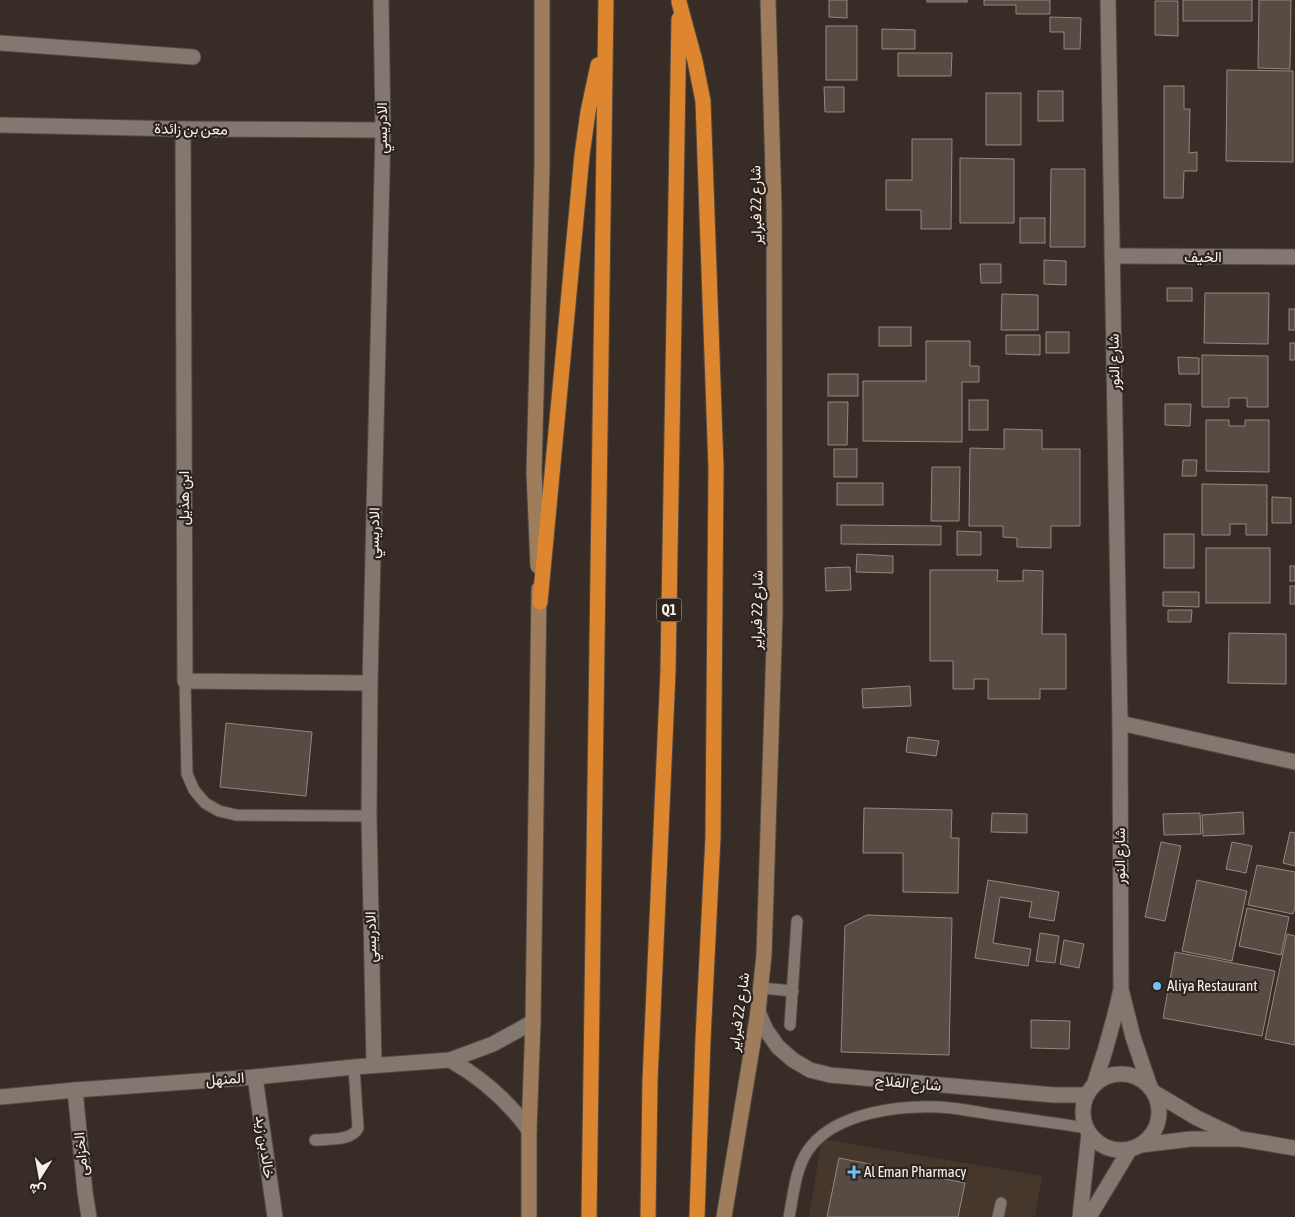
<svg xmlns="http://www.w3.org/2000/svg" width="1295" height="1217" viewBox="0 0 1295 1217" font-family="'Asap Condensed',Vazirmatn,sans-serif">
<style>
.built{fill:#46372c}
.building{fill:#564c44;stroke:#948880}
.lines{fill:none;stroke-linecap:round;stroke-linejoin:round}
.lane-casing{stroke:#524a44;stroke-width:13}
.street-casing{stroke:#524a44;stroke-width:17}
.secondary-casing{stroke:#524a44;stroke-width:17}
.highway-casing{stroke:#524a44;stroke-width:17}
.lane{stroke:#837870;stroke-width:11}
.street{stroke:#837870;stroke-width:15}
.secondary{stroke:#9e7c5c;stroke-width:15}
.highway{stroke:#de862f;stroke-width:15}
.poi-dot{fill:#77c0f7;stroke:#2d231c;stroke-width:2}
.labels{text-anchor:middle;stroke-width:4.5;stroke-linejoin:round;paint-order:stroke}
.shield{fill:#2d231c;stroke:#bab2ad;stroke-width:1}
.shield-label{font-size:14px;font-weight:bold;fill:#f6f0eb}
.street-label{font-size:15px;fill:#f6f0eb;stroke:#2d231c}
.poi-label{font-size:15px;fill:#f6f0eb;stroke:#2d231c;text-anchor:start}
</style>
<rect width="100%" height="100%" fill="#372d26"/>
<path class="built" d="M822 1139 1042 1176 1035 1217H809Z"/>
<g class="building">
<path d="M829 0H847V18L829 17Z"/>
<rect x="927" y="0" width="40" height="2"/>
<path d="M984 0H1050V14H1016V5H984Z"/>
<rect x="1183" y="0" width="69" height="21"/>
<path d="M1259 0H1291L1290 69 1258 68Z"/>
<path d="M1155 1H1178V36L1155 35Z"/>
<path d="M1050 17 1081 18 1080 49H1064V32H1050Z"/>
<rect x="826" y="26" width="31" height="54"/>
<path d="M882 29 915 30V49H882Z"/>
<path d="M898 53H952L951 76H898Z"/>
<path d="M1227 70 1293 71V162L1226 161Z"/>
<path d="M1164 86H1184V109H1190L1189 153 1197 152V171H1184L1183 198H1164Z"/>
<path d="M824 87H844V112H825Z"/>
<rect x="1038" y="91" width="25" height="30"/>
<rect x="986" y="93" width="35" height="52"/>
<path d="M912 139H952L951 229H921V210H886V180H912Z"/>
<path d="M960 158 1014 159V223H960Z"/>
<path d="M1051 169H1085V247H1050Z"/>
<rect x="1020" y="218" width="25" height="25"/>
<path d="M1044 260 1066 261V285L1044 284Z"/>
<path d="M980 264H1001V283H981Z"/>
<rect x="1167" y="288" width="25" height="13"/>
<path d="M1205 293H1269L1268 344 1204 343Z"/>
<path d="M1002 294 1038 295V330H1001Z"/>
<rect x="1289" y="309" width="6" height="21"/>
<rect x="879" y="327" width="32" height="19"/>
<rect x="1046" y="332" width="23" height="21"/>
<path d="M1006 335H1040V355L1006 354Z"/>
<path d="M926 341H970V366H979V382H962V442L863 441V381H926Z"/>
<rect x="1290" y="343" width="5" height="17"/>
<path d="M1202 355 1268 356V407H1247V398H1229V407H1202Z"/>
<path d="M1178 357 1199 358V374H1179Z"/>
<rect x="828" y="374" width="30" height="22"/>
<rect x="969" y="400" width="19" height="30"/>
<path d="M828 402H848L847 445H828Z"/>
<path d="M1165 404H1191L1190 426 1165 425Z"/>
<path d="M1206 420H1229V426H1245V420H1269V472L1206 471Z"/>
<path d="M1004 429 1042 430V449H1080V526H1051V548L1017 547V538L1003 537V526H969L970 448 1004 449Z"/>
<rect x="834" y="449" width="23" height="28"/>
<path d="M1183 460H1197L1196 476H1182Z"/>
<path d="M932 467H960L959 521H931Z"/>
<rect x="837" y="483" width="46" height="22"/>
<path d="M1202 484 1267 485V535H1246V524H1230V535H1202Z"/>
<path d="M1272 497 1291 498V523H1272Z"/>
<path d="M841 525 941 526V545L841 544Z"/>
<path d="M957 531 981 532V555H957Z"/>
<rect x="1164" y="534" width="30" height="34"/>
<rect x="1206" y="548" width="64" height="55"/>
<path d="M857 554 893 556V573L856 572Z"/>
<rect x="1290" y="566" width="5" height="15"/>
<path d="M850 567 851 590 826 591 825 568Z"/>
<path d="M930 570H998L997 581H1023V570L1043 571 1042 634H1066V689H1040V699H988V679H974V689H953V661H930Z"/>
<rect x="1290" y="586" width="5" height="18"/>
<path d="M1163 592H1199V607L1163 606Z"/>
<path d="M1168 610H1192L1191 622H1168Z"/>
<path d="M1229 633 1286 634V684L1228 683Z"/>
<path d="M910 686 911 706 863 708 862 689Z"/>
<path d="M226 723 312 732 306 796 220 787Z"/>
<path d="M908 737 939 741 936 756 906 752Z"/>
<path d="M864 808 952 810 951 838H959L958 893 903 892V853H863Z"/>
<path d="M1243 812 1244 834 1203 836 1202 815Z"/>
<path d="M992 813 1027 814V833L991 832Z"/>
<path d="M1200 813 1201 834 1164 835 1163 814Z"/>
<path d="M1290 832 1295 833V866L1283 863Z"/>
<path d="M1161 842 1181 846 1165 921 1145 917Z"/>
<path d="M1232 842 1252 846 1246 873 1226 869Z"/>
<path d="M1257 865 1295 872V907L1293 914 1248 905Z"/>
<path d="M988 880 1059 892 1054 921 1029 917 1032 902 1000 897 993 943 1031 949 1028 966 975 958Z"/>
<path d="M1197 880 1247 891 1232 961 1182 951Z"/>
<path d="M1247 908 1289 917 1281 955 1239 946Z"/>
<path d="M867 915 952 918 949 1055 841 1052 845 926Z"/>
<path d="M1040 933 1059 936 1055 963 1036 961Z"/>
<path d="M1287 934 1295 936V1045L1265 1039Z"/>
<path d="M1064 940 1084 944 1079 968 1060 964Z"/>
<path d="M1175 952 1275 971 1262 1036 1163 1018Z"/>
<path d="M1031 1020 1070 1021 1069 1049 1031 1048Z"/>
<path d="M839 1158 965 1183 958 1217H827Z"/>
</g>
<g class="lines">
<g class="lane-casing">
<g id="lane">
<path d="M185 681 187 774 194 790 205 803 219 811 236 815 369 816"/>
<path d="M761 988 793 991"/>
<path d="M790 1025 797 921"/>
<path d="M315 1140C329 1139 352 1141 358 1128L354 1067"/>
<path d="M789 1217C794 1193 795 1165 812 1145 839 1113 899 1105 939 1107 958 1108 977 1112 996 1115 1026 1119 1056 1123 1087 1128"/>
<path d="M998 1217 1001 1203"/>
</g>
</g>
<g class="street-casing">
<g id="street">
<path d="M0 43 193 57"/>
<path d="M0 125 183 129 383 130"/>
<path d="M183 129 185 681 370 683"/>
<path d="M1112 256 1295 257"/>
<path d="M1120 723 1295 762"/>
<path d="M1122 993 1133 1037 1149 1084"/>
<path d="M758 1012 766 1030 778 1047 793 1060 810 1070 830 1075 1054 1095H1086"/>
<path d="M450 1060C482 1078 508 1101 529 1130"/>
<path d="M374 1065 369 816 370 683 383 130 381 0"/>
<circle cx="1121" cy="1112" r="38"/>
<path d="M255 1077 275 1217"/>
<path d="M1094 1085C1105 1053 1114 1021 1121 989L1120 723 1108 0"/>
<path d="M75 1090 85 1192 89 1217"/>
<path d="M1155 1093 1197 1118 1235 1136"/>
<path d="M0 1097 75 1090 255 1077 354 1067 450 1060 493 1044 533 1022"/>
<path d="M1141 1145 1191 1139H1241L1295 1148"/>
<path d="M1080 1217 1089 1133"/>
<path d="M1089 1217 1130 1149"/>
</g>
</g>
<g class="secondary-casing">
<g id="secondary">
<path d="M538 566 534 472 542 167V0"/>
<path d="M529 1217V1130L533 1022 539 589"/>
<path d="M724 1217 758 1012 764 955 775 614 774 207 768 0"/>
</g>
</g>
<g class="highway-casing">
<g id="highway">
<path d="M679 2 695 61 703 101 716 468 713 837 703 1039 697 1217"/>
<path d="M540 602 582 155 588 112 598 65"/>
<path d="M589 1217 606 0"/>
<path d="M648 1217 650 1081 668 671 679 19"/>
</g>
</g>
<use href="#lane" class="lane"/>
<use href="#street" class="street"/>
<use href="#secondary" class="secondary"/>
<use href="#highway" class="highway"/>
</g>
<g class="poi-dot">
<circle cx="1157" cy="986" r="5"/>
<path d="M851.5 1164.5h5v5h5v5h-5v5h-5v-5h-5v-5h5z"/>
</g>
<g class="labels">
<rect class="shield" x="656.5" y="598.5" width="25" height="23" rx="4"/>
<g class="shield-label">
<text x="669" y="615">Q1</text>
</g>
<g class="street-label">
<text transform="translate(382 128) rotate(-90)" y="5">الادريسي</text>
<text transform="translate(191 129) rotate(1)" y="5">معن بن زائدة</text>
<text transform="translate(756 205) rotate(-91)" y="5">شارع 22 فبراير</text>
<text x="1203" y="262">الخيف</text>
<text transform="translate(1114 362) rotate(-91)" y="5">شارع النور</text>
<text transform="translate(184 498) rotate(-90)" y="5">ابن هذيل</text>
<text transform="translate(374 533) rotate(-89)" y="5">الادريسي</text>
<text transform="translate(757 610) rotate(-89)" y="5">شارع 22 فبراير</text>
<text transform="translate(1120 856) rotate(-90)" y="5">شارع النور</text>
<text transform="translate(371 937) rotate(-91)" y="5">الادريسي</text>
<text transform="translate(739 1012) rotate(-82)" y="5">شارع 22 فبراير</text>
<text transform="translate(225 1079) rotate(-4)" y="5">المنهل</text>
<text transform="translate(908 1083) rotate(5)" y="5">شارع الفلاح</text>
<text transform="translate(265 1147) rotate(82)" y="5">خالد بن زيد</text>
<text transform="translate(81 1154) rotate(-95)" y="5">الخزامى</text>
</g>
<g class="poi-label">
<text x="1167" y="991">Aliya Restaurant</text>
<text x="864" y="1177">Al Eman Pharmacy</text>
</g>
</g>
<g transform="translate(40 1177) rotate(191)" stroke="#2d231c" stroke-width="4" paint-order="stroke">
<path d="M0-4L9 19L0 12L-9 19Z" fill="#f6f0eb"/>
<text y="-8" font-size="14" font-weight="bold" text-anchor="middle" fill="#f6f0eb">ش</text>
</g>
</svg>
